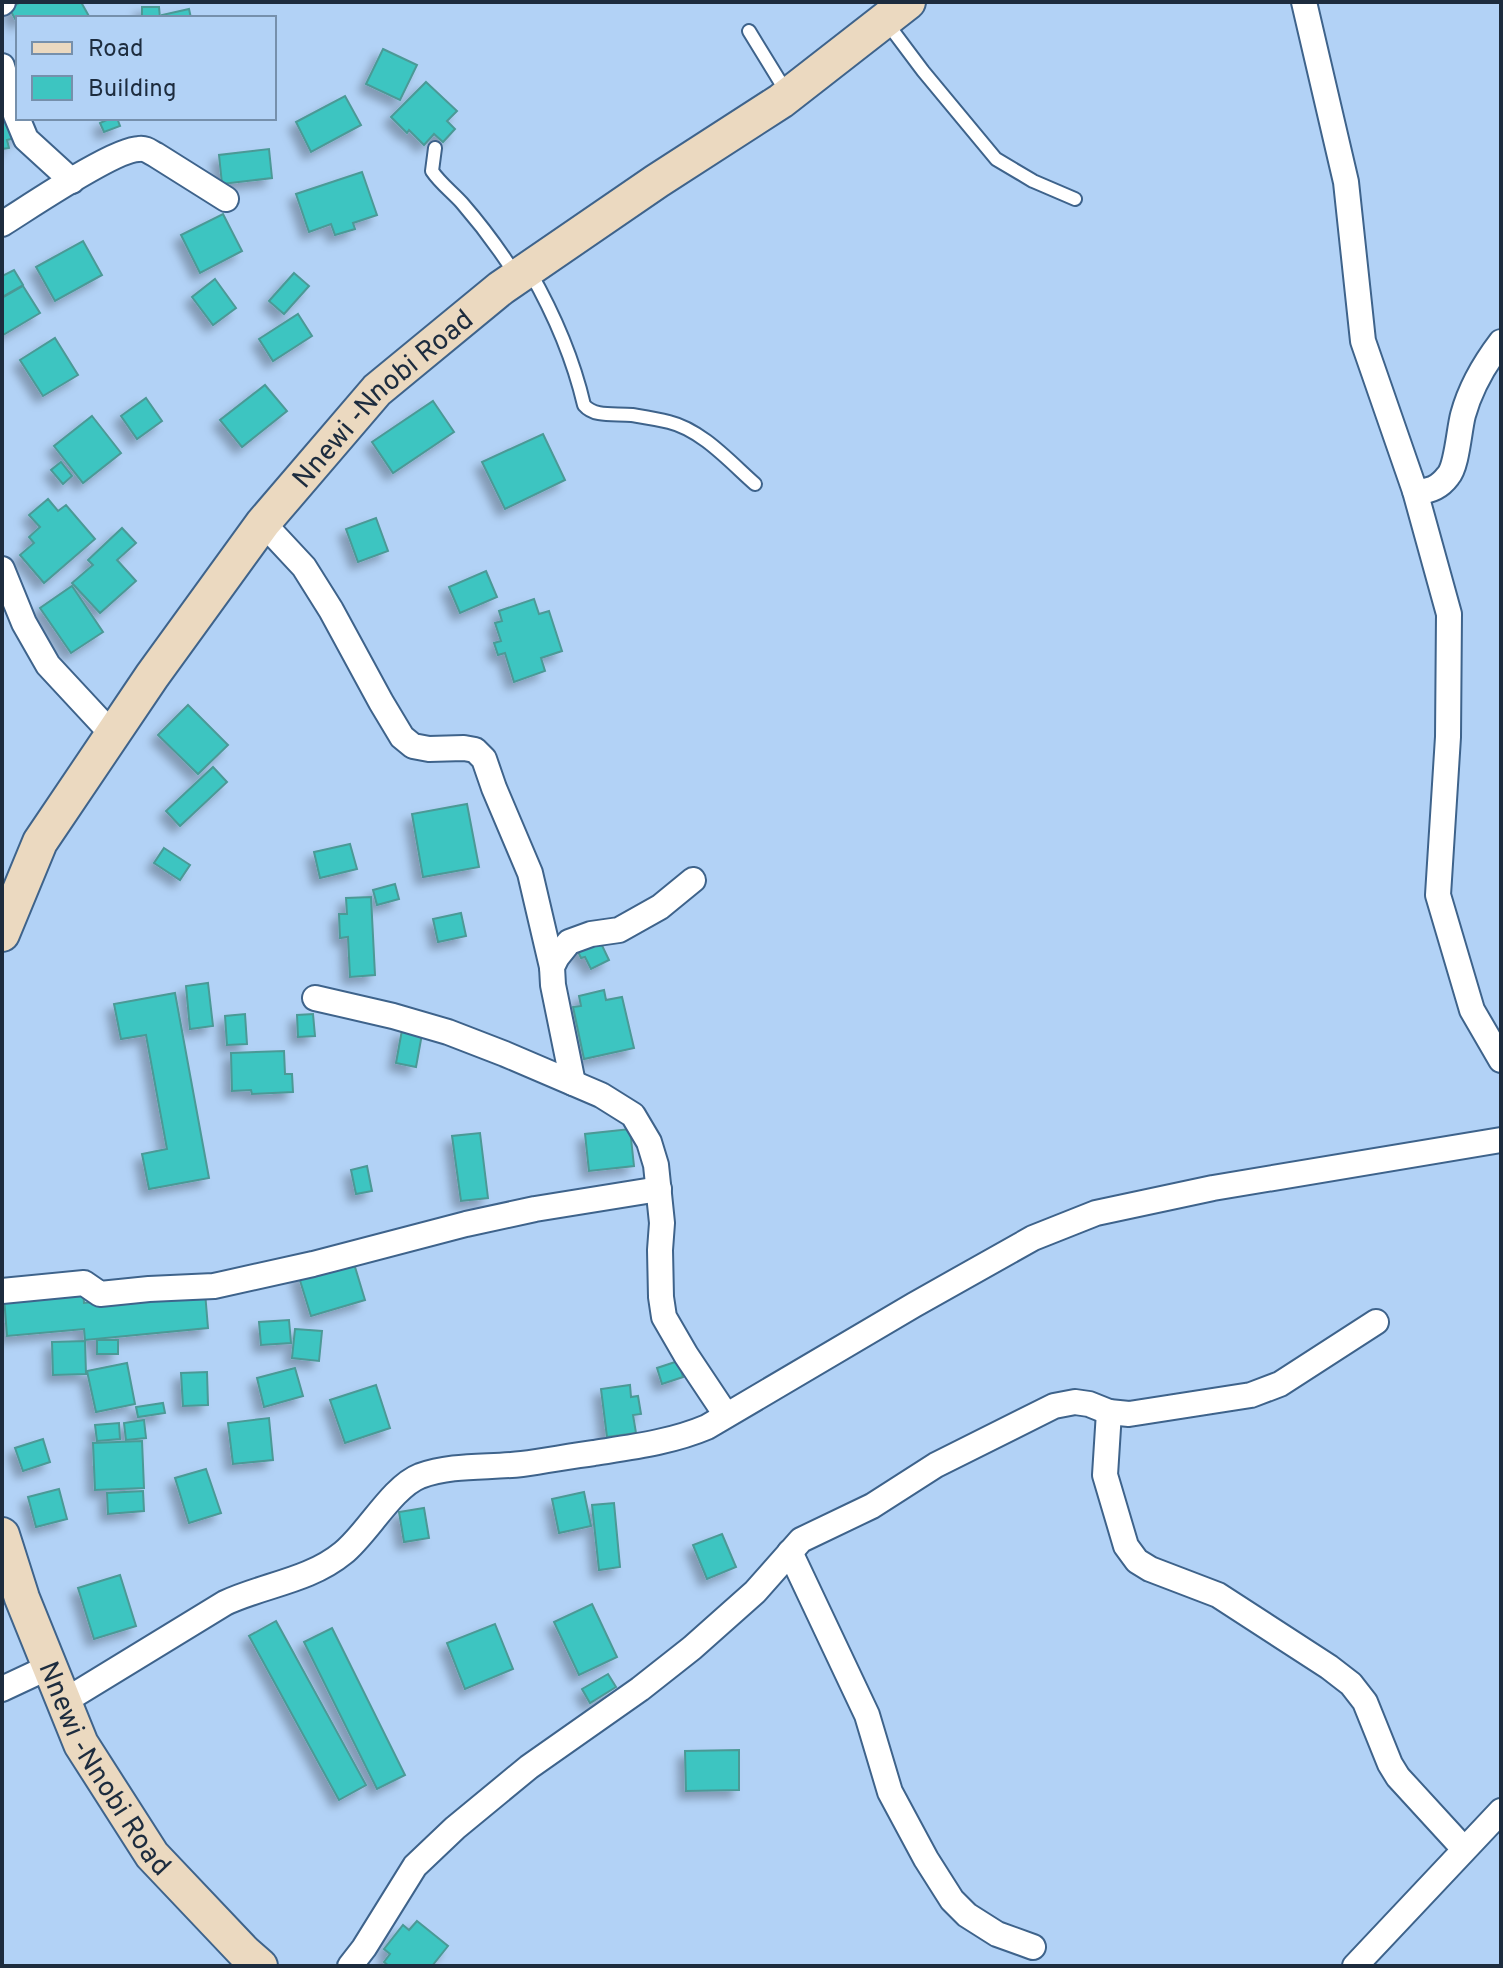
<svg xmlns="http://www.w3.org/2000/svg" width="1503" height="1968" viewBox="0 0 1503 1968" font-family="Overpass,sans-serif">
<style>
.building{fill:#3dc5c1;stroke:#4b9996;stroke-width:2;filter:url(#shadow)}
.lines{fill:none;stroke-linecap:round;stroke-linejoin:round}
.lane-casing{stroke:#3e638b;stroke-width:16}
.street-casing{stroke:#3e638b;stroke-width:28}
.secondary-casing{stroke:#3e638b;stroke-width:38}
.lane{stroke:#fff;stroke-width:12}
.street{stroke:#fff;stroke-width:24}
.secondary{stroke:#ebd9c0;stroke-width:34}
.labels{text-anchor:middle;stroke-width:8;stroke-linejoin:round;paint-order:stroke}
.street-label{font-size:28px;fill:#1d2c3e;stroke:#b2d2f6}
</style>
<defs>
<filter id="shadow"><feDropShadow dx="-7" dy="7" stdDeviation="4" flood-color="#0004"/></filter>
</defs>
<rect width="100%" height="100%" fill="#b2d2f6"/>
<g class="building">
<path d="M21 2H81L90 18H18V24L9 8Z"/>
<path d="M142 7H159L160 18H142Z"/>
<path d="M189 9 191 18H162V15Z"/>
<path d="M383 49 417 65 400 100 366 84Z"/>
<path d="M426 82 457 111 447 121 455 129 443 142 434 134 424 145 409 130 407 133 391 117Z"/>
<path d="M345 96 361 125 311 152 296 122Z"/>
<path d="M2 103 19 137 7 140 9 148 2 149Z"/>
<path d="M111 118H117L120 126 104 132 100 123Z"/>
<path d="M269 149 272 178 222 184 219 155Z"/>
<path d="M362 172 377 215 353 223 355 229 335 235 331 224 309 232 296 194Z"/>
<path d="M223 214 242 251 200 273 181 235Z"/>
<path d="M83 241 102 275 55 301 36 267Z"/>
<path d="M14 270 23 285 2 297V276Z"/>
<path d="M294 273 309 286 284 314 269 301Z"/>
<path d="M215 279 236 308 213 325 192 297Z"/>
<path d="M23 286 40 313 3 335 2 298Z"/>
<path d="M298 314 312 336 273 361 259 339Z"/>
<path d="M55 338 78 375 43 396 20 360Z"/>
<path d="M265 385 287 411 242 447 220 420Z"/>
<path d="M146 398 162 421 137 439 121 416Z"/>
<path d="M433 401 454 432 393 473 372 442Z"/>
<path d="M92 416 121 453 83 483 54 446Z"/>
<path d="M543 434 565 480 505 509 482 462Z"/>
<path d="M61 462 72 476 63 484 51 470Z"/>
<path d="M48 499 58 511 66 505 95 539 44 583 20 555 34 543 29 537 40 527 29 515Z"/>
<path d="M376 518 388 551 358 562 346 529Z"/>
<path d="M122 528 136 543 117 560 136 581 100 613 72 583 93 565 88 560Z"/>
<path d="M486 571 497 597 460 613 449 587Z"/>
<path d="M72 586 103 632 71 653 40 608Z"/>
<path d="M534 599 539 614 549 611 562 651 541 658 545 671 514 682 505 653 498 655 494 643 501 641 495 623 502 621 499 611Z"/>
<path d="M188 705 228 745 198 774 158 735Z"/>
<path d="M213 767 227 782 180 826 166 811Z"/>
<path d="M467 804 479 867 423 877 412 814Z"/>
<path d="M350 844 357 869 320 878 314 852Z"/>
<path d="M164 848 190 865 180 880 154 863Z"/>
<path d="M395 884 399 899 377 905 373 890Z"/>
<path d="M371 897 375 975 350 977 348 937 340 938 339 914H347L346 898Z"/>
<path d="M461 913 466 936 438 942 433 919Z"/>
<path d="M597 935 609 960 591 969 585 957 581 958 575 945Z"/>
<path d="M208 983 213 1026 190 1029 186 986Z"/>
<path d="M604 990 606 1000 622 997 634 1048 584 1059 573 1007 581 1006 579 996Z"/>
<path d="M175 993 209 1178 149 1189 142 1154 167 1149 146 1035 121 1039 114 1004Z"/>
<path d="M245 1014 247 1044 227 1045 225 1016Z"/>
<path d="M313 1014 315 1036 298 1037 297 1015Z"/>
<path d="M402 1030 422 1034 416 1067 396 1063Z"/>
<path d="M284 1051 285 1074H292L293 1092 252 1094 251 1090 232 1091 231 1053Z"/>
<path d="M630 1129 634 1166 589 1171 585 1134Z"/>
<path d="M480 1133 488 1198 461 1201 452 1136Z"/>
<path d="M367 1166 372 1191 356 1194 351 1170Z"/>
<path d="M352 1257 365 1300 311 1316 298 1274Z"/>
<path d="M83 1290 84 1303 205 1292 208 1328 85 1340 84 1329 7 1336 4 1297Z"/>
<path d="M289 1320 291 1343 261 1345 259 1322Z"/>
<path d="M295 1329 322 1331 319 1361 292 1358Z"/>
<rect x="97" y="1340" width="21" height="14"/>
<path d="M85 1341 86 1374 53 1375 52 1342Z"/>
<path d="M678 1361 683 1377 662 1384 657 1368Z"/>
<path d="M127 1363 135 1404 96 1412 87 1371Z"/>
<path d="M295 1368 303 1396 264 1407 257 1378Z"/>
<path d="M207 1372 208 1405 183 1406 181 1373Z"/>
<path d="M376 1385 390 1428 345 1443 330 1400Z"/>
<path d="M630 1385 631 1397 638 1396 641 1414 633 1415 636 1433 607 1437 601 1389Z"/>
<path d="M163 1403 165 1413 138 1417 136 1407Z"/>
<path d="M269 1418 273 1460 233 1464 228 1423Z"/>
<path d="M144 1420 146 1438 126 1440 124 1423Z"/>
<path d="M119 1423 120 1439 97 1441 95 1425Z"/>
<path d="M43 1439 50 1462 23 1471 15 1448Z"/>
<path d="M142 1441 144 1488 95 1490 93 1443Z"/>
<path d="M206 1469 221 1513 189 1523 175 1478Z"/>
<path d="M59 1489 67 1519 36 1527 28 1497Z"/>
<path d="M143 1491 144 1511 108 1514 107 1493Z"/>
<path d="M584 1492 591 1526 559 1533 552 1499Z"/>
<path d="M614 1503 620 1567 599 1570 592 1505Z"/>
<path d="M424 1508 429 1538 404 1542 399 1512Z"/>
<path d="M722 1534 736 1567 707 1579 693 1545Z"/>
<path d="M120 1575 136 1626 94 1639 78 1588Z"/>
<path d="M592 1604 617 1657 579 1675 554 1622Z"/>
<path d="M276 1621 366 1785 339 1800 249 1636Z"/>
<path d="M495 1624 513 1669 465 1689 447 1643Z"/>
<path d="M332 1628 405 1775 377 1789 304 1642Z"/>
<path d="M608 1674 616 1687 590 1703 582 1689Z"/>
<path d="M739 1750V1790L686 1791 685 1751Z"/>
<path d="M417 1921 448 1946 432 1966H389L384 1962 390 1954 384 1949 403 1925 409 1930Z"/>
</g>
<g class="lines">
<g class="lane-casing">
<g id="lane">
<path d="M887 23 923 71 996 159 1033 181 1075 199"/>
<path d="M749 31 787 93"/>
<path d="M435 148 432 171C440 183 452 192 462 203 482 226 499 249 515 274"/>
<path d="M530 272C554 314 573 358 584 405 595 418 616 413 632 415 644 417 657 419 669 422 702 430 730 462 755 484"/>
</g>
</g>
<g class="street-casing">
<g id="street">
<path d="M1304 2 1346 182 1363 341 1415 491 1449 614 1448 737 1438 895 1472 1010 1501 1060"/>
<path d="M2 3 3 2"/>
<path d="M2 66 16 115 26 139 72 181"/>
<path d="M2 224C28 208 114 149 139 149 146 148 150 152 156 155L226 199"/>
<path d="M1415 491C1429 492 1439 488 1448 476 1457 466 1459 430 1463 415 1470 389 1485 363 1501 342"/>
<path d="M263 523 304 567 331 610 381 702 402 737 413 746 429 749 464 748 475 750 484 759 494 788 530 873 552 967"/>
<path d="M2 569 24 623 48 665 113 735"/>
<path d="M315 998 393 1016 448 1032 505 1054 601 1095 633 1115 649 1142 656 1165 662 1223 660 1250 661 1297 664 1317 686 1355 726 1415"/>
<path d="M573 1083 553 985 552 967 557 957 569 942 591 934 619 930 660 907 693 880"/>
<path d="M2 1291 84 1283 100 1294 149 1289 214 1286 313 1264 466 1224 535 1209 659 1189"/>
<path d="M1109 1412 1105 1475 1126 1546 1137 1561 1150 1569 1218 1595 1329 1667 1351 1684 1365 1702 1390 1764 1398 1777 1464 1849"/>
<path d="M790 1552 867 1715 890 1792 926 1859 952 1900 967 1915 997 1934 1033 1947"/>
<path d="M2 1689 49 1667"/>
<path d="M63 1702 225 1603C263 1585 309 1581 343 1553 367 1534 392 1487 420 1476 453 1464 488 1468 522 1464 546 1461 570 1456 594 1453 632 1447 672 1442 707 1427L914 1305 1033 1238 1096 1213 1213 1188 1501 1140"/>
<path d="M350 1966 364 1948 415 1866 455 1828 529 1767 640 1689 692 1648 755 1592 801 1540 872 1506 936 1465 1054 1406 1075 1402 1089 1404 1109 1412 1129 1414 1251 1395 1280 1384 1376 1322"/>
<path d="M1355 1966 1501 1811"/>
</g>
</g>
<g class="secondary-casing">
<g id="secondary">
<path id="s1" d="M2 934 40 842 152 676 263 523 377 390 501 288 657 181 781 101 908 2"/>
<path id="s2" d="M2 1535 22 1598 81 1744 152 1855 244 1952 260 1966"/>
</g>
</g>
<use href="#lane" class="lane"/>
<use href="#street" class="street"/>
<use href="#secondary" class="secondary"/>
</g>
<g class="labels">
<g class="street-label">
<text dy="10" stroke="none"><textPath href="#s1" startOffset="662">Nnewi -Nnobi Road</textPath></text>
<text dy="10" stroke="none"><textPath href="#s2" startOffset="256">Nnewi -Nnobi Road</textPath></text>
</g>
</g>
<rect width="1503" height="1968" fill="none" stroke="#1d2c3e" stroke-width="8"/>
<rect x="16" y="16" width="260" height="104" fill="#b2d2f6" stroke="#7690ac" stroke-width="2"/>
<rect x="32" y="42" width="40" height="12" fill="#ebd9c0" stroke="#7690ac" stroke-width="2"/>
<text x="88" y="56" font-size="24" fill="#1d2c3e">Road</text>
<rect x="32" y="76" width="40" height="24" fill="#3dc5c1" stroke="#7690ac" stroke-width="2"/>
<text x="88" y="96" font-size="24" fill="#1d2c3e">Building</text>
</svg>
